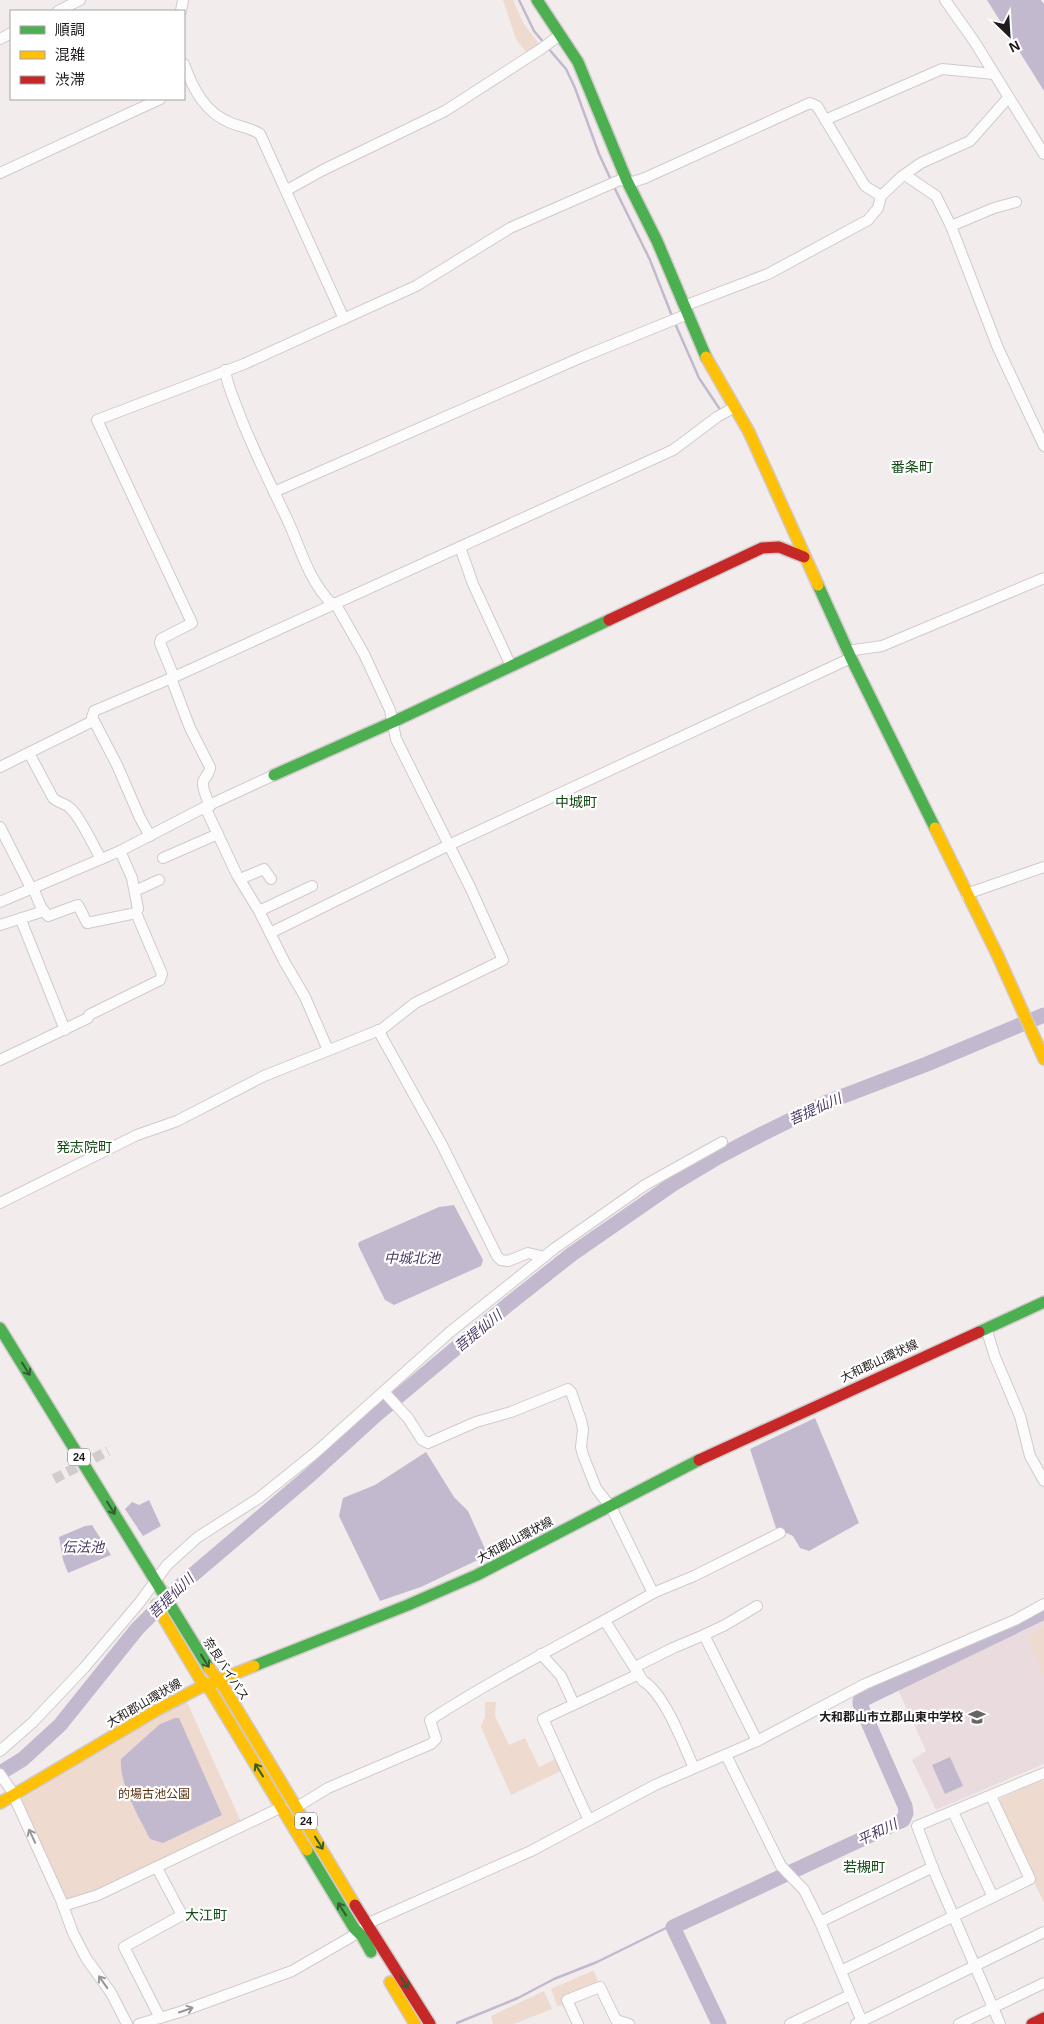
<svg xmlns="http://www.w3.org/2000/svg" width="1044" height="2024" viewBox="0 0 1044 2024" font-family="Helvetica,'Noto Sans JP',sans-serif">
<style>
.built{fill:#eadbde}
.green{fill:#eedacf}
.water{fill:#c3b9cf}
.lines{fill:none;stroke-linecap:round;stroke-linejoin:round}
.stream{stroke:#c3b9cf;stroke-width:2.5}
.river{stroke:#c3b9cf;stroke-width:15}
.street-tunnel{stroke:#d3ccce;stroke-width:10;stroke-dasharray:10 5;stroke-linecap:butt}
.street-casing{stroke:#d0cacb;stroke-width:12}
.fast-casing{stroke:#d0cacb;stroke-width:14}
.slow-casing{stroke:#d0cacb;stroke-width:14}
.jam-casing{stroke:#d0cacb;stroke-width:14}
.street{stroke:#fdfcfc;stroke-width:10}
.fast{stroke:#4caf50;stroke-width:11}
.slow{stroke:#ffc107;stroke-width:11}
.jam{stroke:#c62828;stroke-width:11}
.oneway{stroke:#335d33}
.oneway2{stroke:#999697}
.labels{text-anchor:middle;stroke-width:4.5;stroke-linejoin:round;paint-order:stroke}
.shield{fill:#fff;stroke:#625f5f;stroke-width:1}
.shield-label{font-size:11px;font-weight:bold;fill:#1f1a1b}
.street-label{font-size:12px;fill:#1f1a1b;stroke:#fff}
.poi-label{font-size:12px;font-weight:bold;fill:#1f1a1b;stroke:#fff;text-anchor:end}
.park-label{font-size:12px;fill:#5a310e;stroke:#fff}
.neighbourhood-label{font-size:14px;fill:#134915;stroke:#fff}
.water-label{font-size:14px;font-style:italic;fill:#4a3965;stroke:#fff}
</style>
<rect width="100%" height="100%" fill="#f3eced"/>
<path class="built" d="M1044 1615V1764L936 1810 912 1760 926 1751 895 1683 1017 1630Z"/>
<g class="green">
<path d="M503 0H513L524 24 539 44 532 51 526 52 516 39Z"/>
<path d="M1044 1627V1677L1027 1637Z"/>
<path d="M187 1702 242 1824 95 1893 68 1901 20 1800 159 1713Z"/>
<path d="M485 1702H496L495 1716 509 1745 525 1738 539 1767 560 1757 565 1769 511 1795 481 1727 485 1716Z"/>
<path d="M1042 1780 1044 1781V1903L1034 1882 1036 1881 999 1802 1001 1798Z"/>
<path d="M592 1971H594L598 1982 562 1998 565 2005 557 2006 551 1989Z"/>
<path d="M544 1991 552 2009 514 2024H493L491 2016Z"/>
</g>
<g class="water">
<path d="M987 0H1041L1044 4V91Z"/>
<path d="M454 1205 483 1260 481 1266 394 1305 385 1300 358 1245 359 1242 439 1207Z"/>
<path d="M815 1418 859 1523 809 1551 800 1548 793 1536 776 1528 750 1449Z"/>
<path d="M426 1452 454 1497 468 1511 486 1551 484 1557 421 1587 380 1601 339 1516 343 1498 375 1485Z"/>
<path d="M149 1500 161 1526 143 1536 125 1509 132 1502 139 1505Z"/>
<path d="M92 1525 111 1555 68 1573 63 1560 59 1537 85 1526Z"/>
<path d="M175 1718H179L222 1815 163 1843 150 1839C139 1817 119 1784 121 1759L160 1724Z"/>
<path d="M950 1757 963 1786 945 1794 932 1765Z"/>
</g>
<g class="lines">
<g class="stream">
<path d="M519 0 534 31 545 44"/>
<path d="M548 48 566 69 575 88 599 154 612 182"/>
<path d="M614 187 650 260 672 316"/>
<path d="M674 321 699 378 721 411"/>
<path d="M457 2023 518 1998 554 1979 597 1962 668 1927H673"/>
</g>
<g class="river">
<path d="M0 1773 23 1759 60 1725 137 1629 182 1584 309 1476 376 1415 510 1303 572 1254 673 1184 718 1157 762 1134 825 1103 927 1064 1044 1015"/>
<path d="M719 2024 673 1927 903 1820 906 1813 905 1806 860 1704V1701L1044 1612"/>
</g>
<path class="street-tunnel" d="M54 1479 108 1451"/>
<g class="street-casing">
<g id="street">
<path d="M945 0 974 41 1044 154"/>
<path d="M58 11 80 0"/>
<path d="M181 11 183 0"/>
<path d="M0 39 11 33"/>
<path d="M184 64C193 89 205 113 231 123 241 127 251 128 260 134L344 319"/>
<path d="M825 120 942 69 994 74"/>
<path d="M0 173 160 99"/>
<path d="M905 175 936 196 951 226 998 348 1044 446"/>
<path d="M287 190 323 170 445 111 541 49 560 35"/>
<path d="M951 226 994 208 1016 202"/>
<path d="M684 306 768 274 868 220 878 208 881 196 901 177 921 163 970 141 1008 98"/>
<path d="M225 370C227 385 234 399 239 413 253 450 271 485 288 521 302 552 308 579 332 604"/>
<path d="M274 492 582 357 688 314"/>
<path d="M460 547 473 584 511 666"/>
<path d="M847 651 882 646 1044 578"/>
<path d="M174 677 160 643 161 639 192 623 97 420 244 364 416 286 510 228 620 180 633 182 645 178 810 103 817 106 865 186 881 196"/>
<path d="M171 678 190 728 210 767C210 774 205 776 203 782 202 788 207 799 210 806"/>
<path d="M92 717 117 765 140 818 150 836"/>
<path d="M29 753 53 798C58 803 65 803 70 808 80 816 94 847 101 859"/>
<path d="M0 767 91 722 94 711 174 677 673 450 717 417 735 407"/>
<path d="M205 807 237 875 259 911 284 961 305 997 328 1050"/>
<path d="M0 827 31 888"/>
<path d="M163 858 218 834"/>
<path d="M240 879 264 869 271 879"/>
<path d="M33 888 41 907 48 916 78 905 87 923 136 913"/>
<path d="M135 891 159 880"/>
<path d="M967 896 972 892 1044 867"/>
<path d="M0 902 120 851 205 807 274 775"/>
<path d="M259 911 312 886"/>
<path d="M21 920 65 1030"/>
<path d="M0 925 44 911"/>
<path d="M270 933 449 845 851 658"/>
<path d="M378 1030 442 1145 497 1256 501 1260 508 1261 528 1253 544 1257"/>
<path d="M0 1060 88 1018 89 1015 160 980 162 974 136 913 138 909 132 878 120 851"/>
<path d="M0 1203 137 1135 177 1121 264 1076 382 1029 415 1003 503 960 470 887 396 739 390 710 364 654 335 603"/>
<path d="M986 1328 995 1357 1020 1416 1030 1456 1044 1481"/>
<path d="M653 1593 694 1576 780 1533"/>
<path d="M605 1621 643 1681C665 1694 683 1744 694 1768"/>
<path d="M704 1635 725 1625 757 1606"/>
<path d="M541 1654 561 1676 574 1704"/>
<path d="M635 1667 673 1648 704 1635 757 1741"/>
<path d="M0 1751 32 1723 84 1668 140 1602 167 1565 198 1537 259 1498 315 1453 450 1332 555 1248 645 1185 722 1142"/>
<path d="M726 1755 781 1866 804 1890 820 1922 863 2024"/>
<path d="M0 1774 11 1790 61 1900 73 1933 86 1958 111 1993 127 2024"/>
<path d="M297 1807 328 1788 431 1744 436 1739 430 1720C502 1673 579 1636 653 1593L612 1509 596 1488 583 1455 581 1447 583 1429 581 1420 571 1392 568 1389 511 1412 476 1422 428 1443 422 1440 408 1418 384 1392"/>
<path d="M953 1812 993 1897"/>
<path d="M589 1820C573 1787 559 1753 543 1719L639 1674"/>
<path d="M157 1868 182 1915 124 1947 160 2018"/>
<path d="M63 1906 98 1895 282 1807"/>
<path d="M820 1922 933 1867"/>
<path d="M841 1971 1030 1879 991 1796"/>
<path d="M139 2024 180 2012 292 1971 351 1937 373 1921 531 1851 655 1785 757 1741 865 1684 1015 1620 1044 1604"/>
<path d="M578 2024 567 2000 600 1987 616 2020 629 2024"/>
<path d="M790 2024 850 1995"/>
<path d="M856 2024 1044 1932"/>
<path d="M959 2024 1044 1983"/>
<path d="M1000 2024 934 1871 917 1826 1044 1773"/>
</g>
</g>
<g class="fast-casing">
<g id="fast">
<path d="M537 0 578 62 627 181 657 241 706 357"/>
<path d="M818 585 851 658 935 828"/>
<path d="M274 775 393 722 609 620"/>
<path d="M0 1328 209 1668"/>
<path d="M979 1332 1044 1302"/>
<path d="M254 1666 408 1605 477 1575 699 1460"/>
<path d="M307 1850 354 1928 362 1936 371 1952"/>
</g>
</g>
<g class="slow-casing">
<g id="slow">
<path d="M706 357 749 432 818 585"/>
<path d="M935 828 997 954 1044 1059"/>
<path d="M156 1605 200 1679 211 1691 307 1850"/>
<path d="M209 1668 225 1689 355 1905"/>
<path d="M0 1803 157 1710 199 1688 254 1666"/>
<path d="M390 1982 415 2024"/>
</g>
</g>
<g class="jam-casing">
<g id="jam">
<path d="M609 620 762 548 779 547 804 557"/>
<path d="M699 1460 979 1332"/>
<path d="M355 1905 430 2024"/>
<path d="M1032 2024 1044 2018"/>
</g>
</g>
<use href="#street" class="street"/>
<use href="#fast" class="fast"/>
<use href="#slow" class="slow"/>
<use href="#jam" class="jam"/>
</g>
<defs><path id="oneway-shaft" d="M-6 0H5M1.5-3L5.5 0L1.5 3" fill="none" stroke-width="1.6" stroke-linecap="round" stroke-linejoin="round" transform="scale(1.25)"/></defs>
<g class="oneway">
<use href="#oneway-shaft" transform="translate(26 1369) rotate(58)"/>
<use href="#oneway-shaft" transform="translate(111 1508) rotate(58)"/>
<use href="#oneway-shaft" transform="translate(205 1661) rotate(58)"/>
<use href="#oneway-shaft" transform="translate(259 1770) rotate(-122)"/>
<use href="#oneway-shaft" transform="translate(319 1843) rotate(58)"/>
<use href="#oneway-shaft" transform="translate(342 1909) rotate(-122)"/>
<use href="#oneway-shaft" transform="translate(404 1982) rotate(58)"/>
</g>
<g class="oneway2">
<use href="#oneway-shaft" transform="translate(32 1836) rotate(-115)"/>
<use href="#oneway-shaft" transform="translate(103 1982) rotate(-125)"/>
<use href="#oneway-shaft" transform="translate(186 2010) rotate(-19)"/>
</g>
<defs>
<g id="school-bare" transform="scale(1.35)"><path d="M0-5L7-2L0 1L-7-2ZM-4 1L0 2.5L4 1V4Q0 6-4 4Z" fill="#696464" stroke="#fff" stroke-width="2.5" paint-order="stroke"/></g>
</defs>
<g fill-rule="evenodd">
<use href="#school-bare" x="977" y="1717"/>
</g>
<g class="labels">
<g class="shield">
<rect x="68" y="1448.5" width="22" height="17" rx="4"/>
<rect x="295" y="1812.5" width="22" height="17" rx="4"/>
</g>
<g class="shield-label">
<text x="79" y="1461">24</text>
<text x="306" y="1825">24</text>
</g>
<g class="street-label">
<text transform="translate(879 1361) rotate(-25)" y="4">大和郡山環状線</text>
<text transform="translate(515 1540) rotate(-28)" y="4">大和郡山環状線</text>
<text transform="translate(226 1669) rotate(57)" y="4">奈良バイパス</text>
<text transform="translate(144 1703) rotate(-30)" y="4">大和郡山環状線</text>
</g>
<g class="poi-label">
<text x="963" y="1721">大和郡山市立郡山東中学校</text>
</g>
<g class="park-label">
<text x="154" y="1798">的場古池公園</text>
</g>
<g class="neighbourhood-label">
<text x="912" y="472">番条町</text>
<text x="576" y="807">中城町</text>
<text x="84" y="1152">発志院町</text>
<text x="864" y="1872">若槻町</text>
<text x="206" y="1920">大江町</text>
</g>
<g class="water-label">
<text transform="translate(815 1109) rotate(-24)" y="5">菩提仙川</text>
<text x="412" y="1263">中城北池</text>
<text transform="translate(478 1331) rotate(-39)" y="5">菩提仙川</text>
<text x="83" y="1552">伝法池</text>
<text transform="translate(171 1596) rotate(-44)" y="5">菩提仙川</text>
<text transform="translate(877 1832) rotate(-25)" y="5">平和川</text>
</g>
</g>
<rect x="10" y="10" width="175" height="90" fill="#ffffff" stroke="#a5a3a4"/>
<rect x="20" y="26" width="25" height="8" fill="#4caf50" stroke="#a5a3a4"/>
<text x="55" y="35" font-size="15" fill="#1f1a1b">順調</text>
<rect x="20" y="51" width="25" height="8" fill="#ffc107" stroke="#a5a3a4"/>
<text x="55" y="60" font-size="15" fill="#1f1a1b">混雑</text>
<rect x="20" y="76" width="25" height="8" fill="#c62828" stroke="#a5a3a4"/>
<text x="55" y="85" font-size="15" fill="#1f1a1b">渋滞</text>
<g transform="translate(1009 35) rotate(155)" stroke="#ffffff" stroke-width="4" paint-order="stroke">
<path d="M0-4L9 19L0 12L-9 19Z" fill="#1f1a1b"/>
<text y="-8" font-size="14" font-weight="bold" text-anchor="middle" fill="#1f1a1b">N</text>
</g>
</svg>
